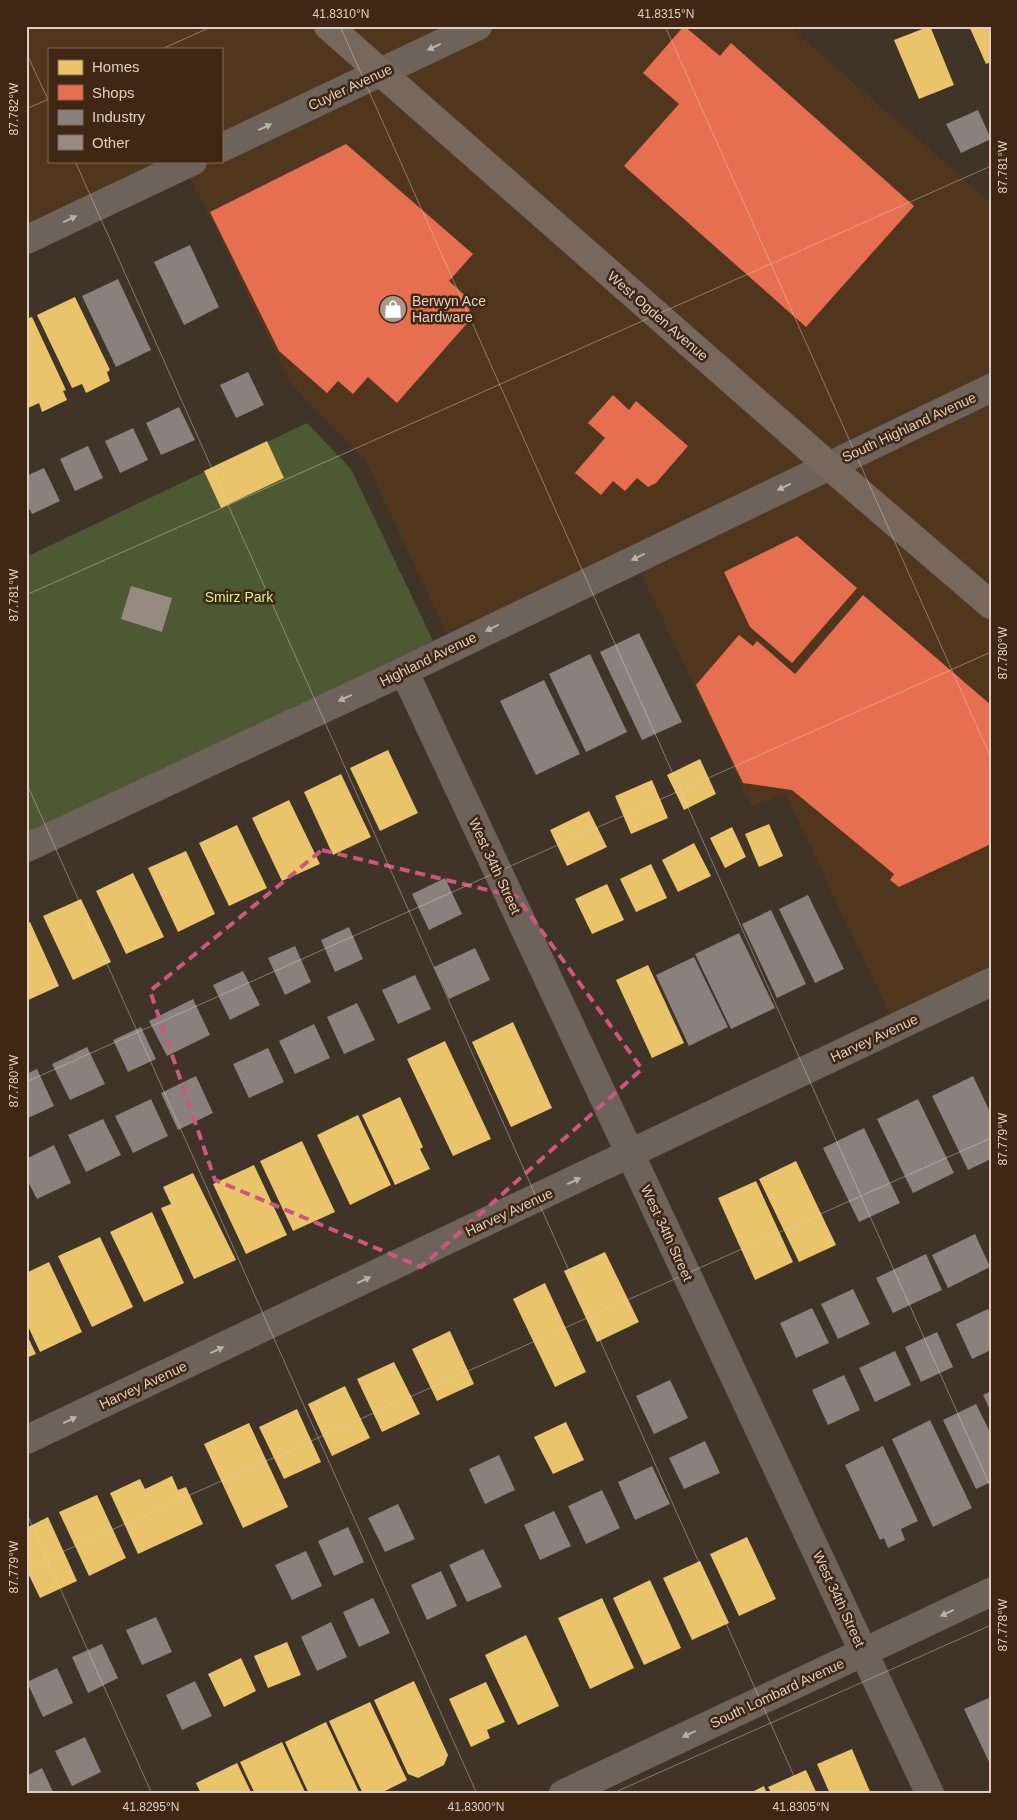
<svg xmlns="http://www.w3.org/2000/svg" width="1017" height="1820" viewBox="0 0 1017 1820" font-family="Arial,sans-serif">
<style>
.built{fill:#51361e;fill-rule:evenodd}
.green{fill:#4d5933}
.homes{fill:#e9c46a}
.shops{fill:#e76f51}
.industry{fill:#8a817c}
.building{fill:#968a81}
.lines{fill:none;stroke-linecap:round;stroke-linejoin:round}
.minor-casing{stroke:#5e5147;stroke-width:29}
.major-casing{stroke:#5e5147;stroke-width:29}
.minor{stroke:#6e635b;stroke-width:28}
.major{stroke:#77675c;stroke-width:28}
.oneway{fill:#bdafa4}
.marked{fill:none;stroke:#cc587f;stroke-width:4;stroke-dasharray:10 6;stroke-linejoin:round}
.ticks{fill:none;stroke:#dfcfc3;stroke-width:1;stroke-opacity:0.45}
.labels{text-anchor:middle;stroke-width:5;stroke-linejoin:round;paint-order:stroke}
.street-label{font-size:14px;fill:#dfcfc3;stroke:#402714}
.poi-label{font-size:14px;fill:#dfcfc3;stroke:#402714;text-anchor:start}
.park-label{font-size:14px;fill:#d0f299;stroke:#402714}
.neatline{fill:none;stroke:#dfcfc3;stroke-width:2}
.ticks-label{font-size:12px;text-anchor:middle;fill:#dfcfc3}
</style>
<rect width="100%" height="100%" fill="#403328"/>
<path class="built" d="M26 26H789L991 203V986L897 1030 785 793 752 807 630 551 449 639 365 460 292 386 182 161 26 238ZM49 49H221V161H49Z"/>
<path class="green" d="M307 423 351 469 435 645 26 839V557Z"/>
<g class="homes">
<path d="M930 26 954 85 919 99 894 40Z"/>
<path d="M969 26H991V62L986 64Z"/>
<path d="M75 297 110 370 107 372 110 381 86 393 82 384 72 388 37 315Z"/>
<path d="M32 317 66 390 63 391 67 400 42 412 39 403 26 409V319Z"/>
<path d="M267 441 284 478 221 508 204 471Z"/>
<path d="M388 750 418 813 380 831 350 768Z"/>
<path d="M700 759 716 794 684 810 667 775Z"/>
<path d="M341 774 371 837 333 855 304 792Z"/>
<path d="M652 780 668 818 631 834 615 796Z"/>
<path d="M289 800 320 864 282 881 252 818Z"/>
<path d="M589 811 607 847 567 866 550 830Z"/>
<path d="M769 824 783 856 759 867 745 834Z"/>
<path d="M237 825 267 888 229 906 199 843Z"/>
<path d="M732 827 746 857 725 868 710 838Z"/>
<path d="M694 843 711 876 678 892 662 860Z"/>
<path d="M186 851 215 914 178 932 148 868Z"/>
<path d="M651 864 667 898 636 912 620 879Z"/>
<path d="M133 873 164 937 126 954 96 891Z"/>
<path d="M607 884 624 920 592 934 575 899Z"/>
<path d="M81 899 111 962 73 980 43 916Z"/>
<path d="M30 922 59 986 26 1001V924Z"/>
<path d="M648 965 684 1043 652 1058 616 980Z"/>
<path d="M513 1022 552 1108 511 1127 472 1042Z"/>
<path d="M445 1041 491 1139 453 1156 407 1059Z"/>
<path d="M400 1097 423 1147 420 1149 430 1169 395 1185 362 1115Z"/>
<path d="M358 1115 391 1185 350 1205 317 1135Z"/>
<path d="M302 1141 335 1212 293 1231 260 1161Z"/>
<path d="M796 1161 836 1245 799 1262 759 1179Z"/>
<path d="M254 1165 287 1235 246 1254 213 1184Z"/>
<path d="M193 1173 236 1260 194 1279 161 1208 171 1204 163 1187Z"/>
<path d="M756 1181 793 1262 755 1280 718 1198Z"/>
<path d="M152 1212 184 1283 144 1302 110 1232Z"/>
<path d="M100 1237 133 1307 92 1327 58 1256Z"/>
<path d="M605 1252 639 1322 597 1342 564 1271Z"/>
<path d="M49 1262 82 1332 40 1352 26 1322V1273Z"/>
<path d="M545 1283 586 1372 555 1387 513 1299Z"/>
<path d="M450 1331 474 1384 437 1401 412 1349Z"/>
<path d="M26 1333 36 1354 26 1358Z"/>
<path d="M394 1362 420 1414 382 1432 357 1379Z"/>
<path d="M345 1386 370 1438 332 1456 308 1404Z"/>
<path d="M297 1409 321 1462 284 1479 259 1427Z"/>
<path d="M566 1422 584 1460 553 1474 534 1437Z"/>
<path d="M249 1423 288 1507 243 1528 204 1444Z"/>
<path d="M172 1476 178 1490 186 1487 203 1524 138 1554 110 1493 140 1479 145 1489Z"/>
<path d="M97 1495 126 1558 89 1576 59 1512Z"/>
<path d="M48 1517 77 1581 40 1598 26 1569V1528Z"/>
<path d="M747 1537 776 1599 739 1616 710 1554Z"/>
<path d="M700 1561 729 1623 692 1640 663 1578Z"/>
<path d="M650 1580 681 1648 644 1665 613 1598Z"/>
<path d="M602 1598 634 1668 590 1689 558 1618Z"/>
<path d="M526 1635 559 1706 518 1725 485 1655Z"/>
<path d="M287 1642 301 1675 268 1688 254 1656Z"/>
<path d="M241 1658 256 1691 224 1707 208 1674Z"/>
<path d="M414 1681 448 1755 444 1765 418 1778 408 1774 374 1700Z"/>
<path d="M486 1682 505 1722 487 1730 490 1738 471 1747 449 1699Z"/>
<path d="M370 1702 407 1780 379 1794H363L329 1721Z"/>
<path d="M326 1722 360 1794H309L285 1742Z"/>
<path d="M282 1742 306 1794H255L240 1762Z"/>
<path d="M852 1749 871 1794H830L817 1764Z"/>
<path d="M237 1763 252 1794H201L196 1783Z"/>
<path d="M806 1770 817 1794H772L768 1787Z"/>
<path d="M764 1786 767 1794H748Z"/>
</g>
<g class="shops">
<path d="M684 26 720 56 731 43 914 206 806 327 624 166 679 104 643 73Z"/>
<path d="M346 144 473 254 449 281 469 299 470 320 397 403 368 377 353 394 338 381 327 393 279 351 210 212Z"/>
<path d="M613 395 629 410 636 401 688 446 656 483 648 487 637 478 625 491 613 481 601 495 575 473 605 438 588 423Z"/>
<path d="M797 536 857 588 792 663 750 627 724 572Z"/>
<path d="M863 595 991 705V844L899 887 890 880 894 874 792 790 743 783 696 685 739 635 753 646 757 641 795 674Z"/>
</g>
<g class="industry">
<path d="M978 110 991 139 961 153 946 124Z"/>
<path d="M190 245 219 307 184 325 154 262Z"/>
<path d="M118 279 151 350 116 367 82 296Z"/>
<path d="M248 372 264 405 236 418 220 385Z"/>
<path d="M179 407 195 440 161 455 146 423Z"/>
<path d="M133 428 148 460 120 473 105 441Z"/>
<path d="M88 446 103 478 75 491 60 459Z"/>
<path d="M44 468 60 501 32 514 26 502V476Z"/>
<path d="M639 633 682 722 642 740 600 652Z"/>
<path d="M590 654 627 732 586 752 549 674Z"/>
<path d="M544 680 580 754 536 775 500 701Z"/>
<path d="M445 878 462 914 429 930 412 894Z"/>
<path d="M808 895 844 969 815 983 779 909Z"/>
<path d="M771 910 806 984 777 998 742 924Z"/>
<path d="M349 927 363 959 335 972 321 940Z"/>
<path d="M739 933 775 1008 731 1029 695 954Z"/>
<path d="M295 946 311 982 285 995 268 958Z"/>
<path d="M475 948 490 980 449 999 434 967Z"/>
<path d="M694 957 728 1027 689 1046 656 975Z"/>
<path d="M243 971 260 1005 230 1020 213 985Z"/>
<path d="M415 975 431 1009 398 1024 382 990Z"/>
<path d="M193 999 210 1035 167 1056 149 1021Z"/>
<path d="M357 1003 375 1040 344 1054 327 1017Z"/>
<path d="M314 1024 330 1058 295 1074 279 1041Z"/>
<path d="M141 1027 156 1059 128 1072 113 1040Z"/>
<path d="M87 1047 105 1084 70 1100 52 1064Z"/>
<path d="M268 1048 284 1082 249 1098 233 1064Z"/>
<path d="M37 1069 54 1106 26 1119V1074Z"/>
<path d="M196 1076 213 1113 178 1130 161 1093Z"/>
<path d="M973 1076 991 1114V1159L968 1170 932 1096Z"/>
<path d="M151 1099 168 1136 133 1153 115 1116Z"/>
<path d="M918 1099 954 1173 913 1193 877 1119Z"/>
<path d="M103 1119 121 1155 86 1172 68 1135Z"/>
<path d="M864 1128 900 1203 859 1222 823 1148Z"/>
<path d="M54 1145 71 1183 37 1199 26 1178V1159Z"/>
<path d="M975 1234 990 1267 948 1288 932 1255Z"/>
<path d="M926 1254 942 1290 893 1313 876 1278Z"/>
<path d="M853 1289 870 1324 838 1339 821 1304Z"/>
<path d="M812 1308 829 1343 796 1358 780 1323Z"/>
<path d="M988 1309 991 1314V1350L972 1359 956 1324Z"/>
<path d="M937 1332 953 1367 921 1382 905 1347Z"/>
<path d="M895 1351 911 1385 875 1402 859 1368Z"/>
<path d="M844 1375 860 1410 828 1425 812 1390Z"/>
<path d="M670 1380 688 1418 654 1434 636 1396Z"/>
<path d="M991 1391V1412L983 1395Z"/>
<path d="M976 1404 991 1434V1482L976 1489 943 1420Z"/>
<path d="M930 1420 972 1508 933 1527 892 1439Z"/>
<path d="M705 1441 720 1473 684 1489 669 1458Z"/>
<path d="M883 1446 918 1521 901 1529 905 1540 888 1548 884 1538 880 1540 845 1465Z"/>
<path d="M499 1455 515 1490 485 1504 469 1469Z"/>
<path d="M652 1466 670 1504 635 1520 618 1482Z"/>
<path d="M602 1490 620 1528 586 1544 568 1506Z"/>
<path d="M398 1504 415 1539 385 1552 368 1518Z"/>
<path d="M554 1511 571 1546 540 1560 524 1525Z"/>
<path d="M348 1527 364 1562 334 1576 318 1541Z"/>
<path d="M483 1549 502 1587 467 1602 449 1565Z"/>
<path d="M306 1551 322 1586 292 1600 275 1565Z"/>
<path d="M441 1571 457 1606 427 1620 411 1585Z"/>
<path d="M373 1598 390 1633 359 1647 343 1612Z"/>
<path d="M156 1617 172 1652 142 1665 126 1630Z"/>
<path d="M331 1622 347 1657 317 1671 301 1637Z"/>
<path d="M102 1644 118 1678 88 1693 72 1657Z"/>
<path d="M57 1668 73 1703 43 1717 27 1682Z"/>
<path d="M195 1681 212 1716 182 1730 166 1695Z"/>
<path d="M991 1697V1766L964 1709Z"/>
<path d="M85 1737 101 1772 72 1786 55 1751Z"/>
<path d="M42 1768 54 1794H26V1776Z"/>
</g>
<path class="building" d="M131 586 172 598 162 632 121 619Z"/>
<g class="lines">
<g class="minor-casing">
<g id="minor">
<path d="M221 148 478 26"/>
<path d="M26 240 193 161"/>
<path d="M404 671 930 1794"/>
<path d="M26 848 404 671 991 388"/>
<path d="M26 1440 991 982"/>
<path d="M563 1794 991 1592"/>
</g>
</g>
<g class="major-casing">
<path id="major" d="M328 26 828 465 991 605"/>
</g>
<use href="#minor" class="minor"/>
<use href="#major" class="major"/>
</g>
<defs><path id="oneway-solid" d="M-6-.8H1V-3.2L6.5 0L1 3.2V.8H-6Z" transform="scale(1.25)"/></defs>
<g class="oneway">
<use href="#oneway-solid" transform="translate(434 47) rotate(155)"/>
<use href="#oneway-solid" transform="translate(265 127) rotate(-25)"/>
<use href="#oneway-solid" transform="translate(70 219) rotate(-25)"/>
<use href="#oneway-solid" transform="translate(784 487) rotate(154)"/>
<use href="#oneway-solid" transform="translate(638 557) rotate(154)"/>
<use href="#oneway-solid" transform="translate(492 628) rotate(154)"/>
<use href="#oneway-solid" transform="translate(345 698) rotate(155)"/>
<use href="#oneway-solid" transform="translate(574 1181) rotate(-25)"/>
<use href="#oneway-solid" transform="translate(364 1280) rotate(-25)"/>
<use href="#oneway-solid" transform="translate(217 1350) rotate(-25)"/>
<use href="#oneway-solid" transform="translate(70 1420) rotate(-25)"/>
<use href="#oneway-solid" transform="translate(947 1613) rotate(155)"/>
<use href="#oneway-solid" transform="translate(689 1734) rotate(155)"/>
</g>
<path class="marked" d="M322 850 517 897 642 1069 421 1267 215 1180 150 991Z"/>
<path class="ticks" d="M340 26 991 1488M665 26 991 758M990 26 991 28M162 49 213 26M26 52 49 102M26 109 49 99M75 161 802 1794M26 595 991 166M26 782 477 1794M26 1082 991 652M26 1512 152 1794M26 1568 991 1138M611 1794 991 1625"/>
<defs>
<g id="shop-disc" transform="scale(1.4375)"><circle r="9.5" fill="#a7988d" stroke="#402714"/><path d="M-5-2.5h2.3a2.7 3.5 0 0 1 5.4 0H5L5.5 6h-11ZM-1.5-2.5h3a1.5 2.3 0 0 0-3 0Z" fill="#fff"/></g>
</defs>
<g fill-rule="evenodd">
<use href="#shop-disc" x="393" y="309"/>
</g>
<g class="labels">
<g class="street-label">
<text transform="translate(350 87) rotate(-25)" y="5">Cuyler Avenue</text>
<text transform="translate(658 316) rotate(41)" y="5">West Ogden Avenue</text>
<text transform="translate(909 427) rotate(-25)" y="5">South Highland Avenue</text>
<text transform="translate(428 659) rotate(-26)" y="5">Highland Avenue</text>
<text transform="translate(495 866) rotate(65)" y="5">West 34th Street</text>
<text transform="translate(874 1038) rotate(-25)" y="5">Harvey Avenue</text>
<text transform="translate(509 1212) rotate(-25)" y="5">Harvey Avenue</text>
<text transform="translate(667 1233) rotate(65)" y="5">West 34th Street</text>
<text transform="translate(143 1385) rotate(-25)" y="5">Harvey Avenue</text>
<text transform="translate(839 1599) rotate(65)" y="5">West 34th Street</text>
<text transform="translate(777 1693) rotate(-25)" y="5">South Lombard Avenue</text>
</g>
<g class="poi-label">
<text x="412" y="306">Berwyn Ace<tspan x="412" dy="16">Hardware</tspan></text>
</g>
<g class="park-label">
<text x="239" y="602">Smirz Park</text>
</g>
</g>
<rect width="1017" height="1820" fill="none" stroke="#402714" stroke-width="55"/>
<rect x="48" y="48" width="175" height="115" fill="#402714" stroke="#806a5a"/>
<rect x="58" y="60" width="25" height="15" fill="#e9c46a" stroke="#806a5a"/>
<text x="92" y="72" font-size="15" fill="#dfcfc3">Homes</text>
<rect x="58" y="85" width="25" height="15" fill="#e76f51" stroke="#806a5a"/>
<text x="92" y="98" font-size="15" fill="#dfcfc3">Shops</text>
<rect x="58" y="110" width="25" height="15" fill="#8a817c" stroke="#806a5a"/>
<text x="92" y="122" font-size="15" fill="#dfcfc3">Industry</text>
<rect x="58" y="135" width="25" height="15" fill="#968a81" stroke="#806a5a"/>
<text x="92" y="148" font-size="15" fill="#dfcfc3">Other</text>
<rect x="28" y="28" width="962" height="1764" class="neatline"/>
<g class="ticks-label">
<text x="341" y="18">41.8310°N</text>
<text x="666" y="18">41.8315°N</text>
<text transform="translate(14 109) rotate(-90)" y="4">87.782°W</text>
<text transform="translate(1003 167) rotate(-90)" y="4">87.781°W</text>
<text transform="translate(14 595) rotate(-90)" y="4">87.781°W</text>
<text transform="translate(1003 653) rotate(-90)" y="4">87.780°W</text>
<text transform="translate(14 1081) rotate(-90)" y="4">87.780°W</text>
<text transform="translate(1003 1139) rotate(-90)" y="4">87.779°W</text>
<text transform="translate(14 1567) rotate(-90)" y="4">87.779°W</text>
<text transform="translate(1003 1625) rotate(-90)" y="4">87.778°W</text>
<text x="151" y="1811">41.8295°N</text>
<text x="476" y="1811">41.8300°N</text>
<text x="801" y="1811">41.8305°N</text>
</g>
</svg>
